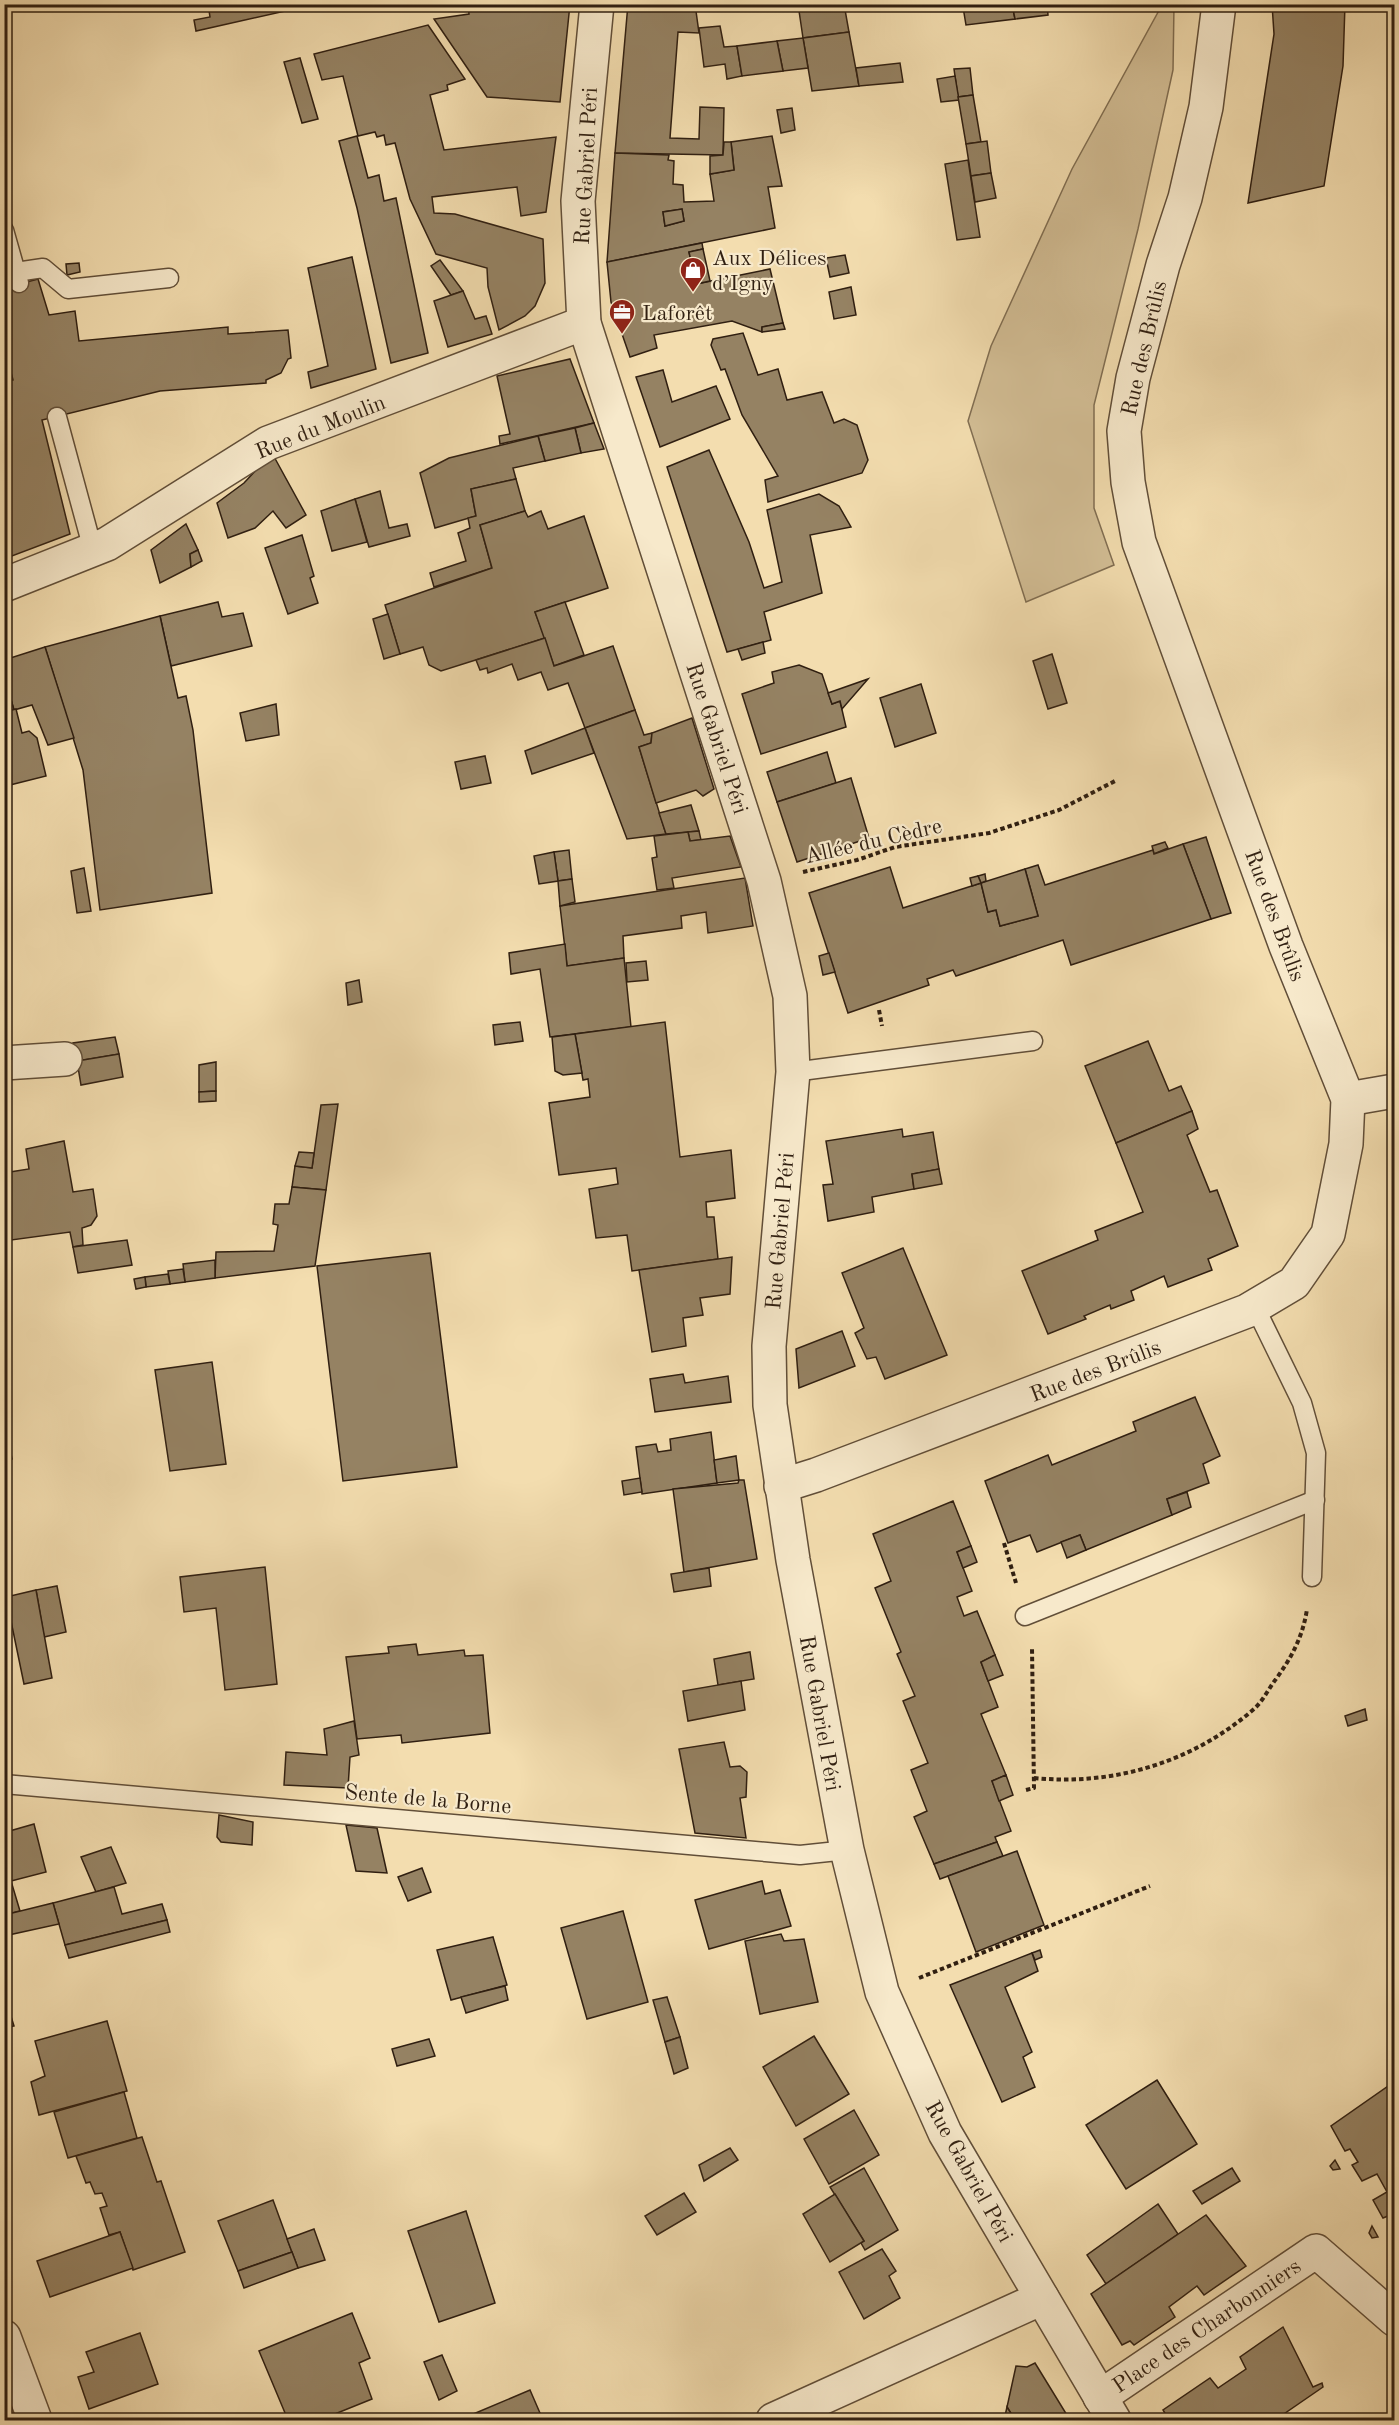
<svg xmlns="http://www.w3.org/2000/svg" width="1399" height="2425" viewBox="0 0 1399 2425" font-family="'Old Standard TT',serif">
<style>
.green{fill:#d2bd94;stroke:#816e52;stroke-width:1.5}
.building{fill:#958263;stroke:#301f11;stroke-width:1.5;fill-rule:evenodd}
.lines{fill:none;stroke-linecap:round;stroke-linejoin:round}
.service-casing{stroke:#614e38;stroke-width:21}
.minor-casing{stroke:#614e38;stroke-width:36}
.tertiary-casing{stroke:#614e38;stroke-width:36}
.path{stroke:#301f11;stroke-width:4;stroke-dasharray:4.5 3;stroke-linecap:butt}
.service{stroke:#f7e9cb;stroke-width:18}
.minor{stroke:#f7e9cb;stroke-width:33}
.tertiary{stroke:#f7e9cb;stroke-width:33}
.labels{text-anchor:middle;stroke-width:4.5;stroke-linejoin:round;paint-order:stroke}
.street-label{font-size:22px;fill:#301f11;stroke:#f7e9cb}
.poi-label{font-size:22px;fill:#301f11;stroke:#f7e9cb;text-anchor:start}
</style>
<rect width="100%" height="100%" fill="#f3ddaf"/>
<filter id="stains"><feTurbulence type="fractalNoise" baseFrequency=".00333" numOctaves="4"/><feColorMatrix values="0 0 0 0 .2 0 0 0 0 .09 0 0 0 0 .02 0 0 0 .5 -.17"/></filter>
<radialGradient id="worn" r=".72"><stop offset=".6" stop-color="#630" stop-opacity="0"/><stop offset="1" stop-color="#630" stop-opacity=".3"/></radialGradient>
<path class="green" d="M1162 5H1174L1173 70 1138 229 1094 405V508L1114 565 1026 602 968 421 991 346 1072 169Z"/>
<g class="building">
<path d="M208 4H299V8L196 31 194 20 210 17Z"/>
<path d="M468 4H502L503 10 519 9V4H570L560 102 487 97 434 19 469 14Z"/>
<path d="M628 4H695L699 33 678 32 670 138 699 139 700 107 724 108 723 155 615 153Z"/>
<path d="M798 4H844L849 32 803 38Z"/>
<path d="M944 4H987L945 9Z"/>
<path d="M987 4H1012L1015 19 966 25 963 7Z"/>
<path d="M1012 4H1047L1048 15 1015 19Z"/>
<path d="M1272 4H1345L1343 66 1324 186 1248 203 1274 34Z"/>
<path d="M428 25 465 79 447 85 448 90 430 95 444 150 556 137 546 212 521 216 517 187 432 197 434 213 455 214 543 239 545 283 535 306 525 316 499 330 488 287 487 268 436 254 410 199 395 143 386 145 384 135 377 137 375 132 358 136 343 76 322 80 314 54Z"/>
<path d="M720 26 724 47 737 46 742 76 727 79 725 64 704 67 699 28Z"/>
<path d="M849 32 859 86 812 91 803 38Z"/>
<path d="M803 38 808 68 783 71 777 41Z"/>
<path d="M777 41 783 71 742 76 737 46Z"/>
<path d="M300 58 318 119 302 123 284 62Z"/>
<path d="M900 63 903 82 859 86 856 68Z"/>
<path d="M970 68 973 95 958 97 954 69Z"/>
<path d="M955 76 959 100 941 102 937 79Z"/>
<path d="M973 95 981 142 966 144 958 97Z"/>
<path d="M792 108 795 130 781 133 777 110Z"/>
<path d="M357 136 368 178 379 175 384 201 396 198 428 353 391 363 357 208 339 141Z"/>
<path d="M772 136 782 186 768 187 775 228 607 262 615 153 669 155 668 160 674 161 673 184 683 185 684 202 714 201 710 174 734 170 731 142ZM682 209 684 221 665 226 663 212Z"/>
<path d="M987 141 991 173 971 176 966 144Z"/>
<path d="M724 142H731L734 170 710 174V156L723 155Z"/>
<path d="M968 160 980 237 957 240 945 164Z"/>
<path d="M991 173 996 198 975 202 971 176Z"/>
<path d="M682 209 684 221 665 226 663 212Z"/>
<path d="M702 243 703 249 689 252 696 284 770 269 783 323 762 327V332L732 321 654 335 657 348 630 357 611 302 607 262Z"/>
<path d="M703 249 710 281 696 284 689 252Z"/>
<path d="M845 255 849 273 830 277 826 258Z"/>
<path d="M352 257 376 369 311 388 308 372 328 366 308 268Z"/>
<path d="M440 260 463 291 451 295 431 266Z"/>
<path d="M79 263 80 272 67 275 66 264Z"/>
<path d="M38 279 49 315 75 311 79 341 228 327V334L288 330 291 358 288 359 281 373 266 380V383L160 391 42 420 70 534 4 559V382L13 380 4 345V288Z"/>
<path d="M851 287 856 315 834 319 829 292Z"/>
<path d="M463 291 475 319 486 316 492 334 448 347 434 301Z"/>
<path d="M783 323 785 329 762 332V327Z"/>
<path d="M743 333 758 375 778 369 787 400 822 392 834 423 844 419 857 425 868 460 862 473 768 502 765 480 778 476 742 415 725 369 721 370 711 345 713 339Z"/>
<path d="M570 359 594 423 500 444 499 436 510 434 497 376Z"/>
<path d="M663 370 672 402 716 386 730 419 660 447 636 377Z"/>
<path d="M594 423 604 449 581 453 575 428Z"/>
<path d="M575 428 581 453 545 461 538 436Z"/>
<path d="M538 436 545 461 513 468 516 479 471 489 476 516 435 528 420 473 449 458Z"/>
<path d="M709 450 749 542 764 588 782 582 767 510 819 494 839 506 851 527 810 535 822 593 764 612 771 640 727 652 667 467Z"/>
<path d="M272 453 306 515 286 528 273 511 255 528 228 538 217 503 244 483Z"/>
<path d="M516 479 525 511 480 525 492 568 434 587 430 573 466 561 458 533 470 528 468 518 476 516 471 489Z"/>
<path d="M380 491 389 528 407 524 410 536 369 547 355 499Z"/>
<path d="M355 499 367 542 332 551 321 511Z"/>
<path d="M525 511 528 517 541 511 548 529 584 516 608 588 535 612 545 638 441 671 429 665 423 647 400 654 385 605 492 568 480 525Z"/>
<path d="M186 524 198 550 190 554 191 567 160 583 151 550Z"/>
<path d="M302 535 314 576 310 578 318 603 288 614 265 548Z"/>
<path d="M198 550 202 561 191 567 190 554Z"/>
<path d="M218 602 222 617 243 613 252 646 171 666 160 616Z"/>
<path d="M565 602 584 655 554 666 535 612Z"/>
<path d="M388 614 400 654 384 659 373 619Z"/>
<path d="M160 616 178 698 186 696 193 730 212 893 100 910 83 770 45 647Z"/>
<path d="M545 638 554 666 613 646 635 710 585 728 568 683 548 690 541 672 518 680 512 664 488 673 487 668 480 670 476 660Z"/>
<path d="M763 642 765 653 742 660 738 649Z"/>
<path d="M45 647 74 738 48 745 32 705 14 710 4 676V660Z"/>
<path d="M1052 654 1067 703 1048 709 1033 661Z"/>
<path d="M799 665 822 674 832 704 840 701 846 727 761 754 742 694 774 683 772 672Z"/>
<path d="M4 676 14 710 4 712Z"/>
<path d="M868 679 842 709 840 701 832 704 828 693Z"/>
<path d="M921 684 936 733 895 747 880 698Z"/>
<path d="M276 704 279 735 246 741 240 713Z"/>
<path d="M16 709 22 733 29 731 37 738 46 776 6 786 4 712Z"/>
<path d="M635 710 644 735 652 733 651 743 639 747 666 834 627 839 585 728Z"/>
<path d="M692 718 714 789 703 796 696 790 656 803 639 747 651 743 652 733Z"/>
<path d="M585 728 594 753 532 774 525 751Z"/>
<path d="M827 752 836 783 777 802 767 772Z"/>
<path d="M485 756 491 783 461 789 455 762Z"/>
<path d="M851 778 869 838 797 862 777 802Z"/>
<path d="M691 805 699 831 666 834 659 813Z"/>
<path d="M699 831 701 840 690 841 688 832Z"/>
<path d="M688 832 690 841 730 836 741 867 672 878 674 888 657 890 652 858 657 857 654 836Z"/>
<path d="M1206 837 1231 913 1211 919 1183 844Z"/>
<path d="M1165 842 1168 848 1154 854 1152 846Z"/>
<path d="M1183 844 1211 919 1071 965 1063 940 956 976 953 970 927 979 929 985 848 1013 809 893 890 867 903 908 981 883 988 912 996 910 1000 926 1038 916 1025 869 1038 865 1045 885 1153 850 1154 854Z"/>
<path d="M569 850 572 879 558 881 554 852Z"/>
<path d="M554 852 558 881 539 884 534 856Z"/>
<path d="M84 868 91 911 77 913 71 871Z"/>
<path d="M1025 869 1038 916 1000 926 996 910 988 912 981 883Z"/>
<path d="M985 874 986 881 981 883 978 876Z"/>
<path d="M978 876 981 883 972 886 970 878Z"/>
<path d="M745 878 753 926 708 933 706 912 681 916 682 928 623 936 624 958 567 966 560 906Z"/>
<path d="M572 879 575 902 560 906 558 881Z"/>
<path d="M565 944 567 966 624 958 631 1027 550 1037 540 969 511 974 509 953Z"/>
<path d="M829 953 835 972 823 975 819 956Z"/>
<path d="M646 961 648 980 627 982 626 963Z"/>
<path d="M359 980 362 1002 348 1005 346 983Z"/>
<path d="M520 1022 523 1041 495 1045 493 1025Z"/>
<path d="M665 1022 680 1157 731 1150 735 1198 706 1202 707 1217H714L718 1259 632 1271 627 1235 596 1238 589 1189 618 1184 616 1168 559 1175 549 1103 590 1097 588 1079 583 1080 575 1034Z"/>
<path d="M575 1034 582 1073 563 1075 555 1071 552 1037Z"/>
<path d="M115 1037 119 1054 77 1061 73 1043Z"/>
<path d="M1148 1041 1169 1091 1181 1086 1192 1111 1116 1143 1085 1066Z"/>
<path d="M119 1054 123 1077 81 1085 77 1061Z"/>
<path d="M216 1062V1091L199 1092V1065Z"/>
<path d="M216 1091V1101L199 1102V1092Z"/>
<path d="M338 1104 326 1190 292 1187 295 1166 312 1168 321 1105Z"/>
<path d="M1192 1111 1198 1129 1187 1135 1210 1192 1217 1190 1238 1246 1208 1259 1212 1270 1168 1287 1164 1276 1131 1291 1134 1300 1111 1309 1110 1305 1084 1316 1086 1319 1048 1334 1022 1271 1098 1240 1095 1231 1143 1212 1116 1143Z"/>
<path d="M902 1129 903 1137 933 1132 939 1169 912 1174 914 1189 872 1197 874 1212 828 1221 823 1185 833 1184 826 1141Z"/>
<path d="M64 1141 73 1192 93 1189 97 1216 91 1225 82 1228 83 1245 73 1247 70 1232 4 1241V1173L29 1169 26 1149Z"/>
<path d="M299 1152 314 1153 312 1168 295 1166Z"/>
<path d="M939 1169 942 1184 914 1189 912 1174Z"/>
<path d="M292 1187 326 1190 315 1266 215 1278 216 1252 274 1251 278 1225 273 1224 275 1204H289Z"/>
<path d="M127 1240 132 1265 78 1273 73 1247Z"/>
<path d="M903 1248 947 1355 885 1379 876 1357 867 1359 855 1333 864 1328 842 1273Z"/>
<path d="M430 1253 457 1467 343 1481 317 1266Z"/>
<path d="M732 1257 730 1294 700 1298 703 1315 683 1318 686 1346 652 1352 639 1270Z"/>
<path d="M215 1260V1278L185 1282 183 1264Z"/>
<path d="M183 1269 185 1282 170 1284 168 1271Z"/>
<path d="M168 1274 170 1284 146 1287 145 1277Z"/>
<path d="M145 1277 146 1287 136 1289 134 1279Z"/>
<path d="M842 1331 855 1366 799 1388 796 1349Z"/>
<path d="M212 1362 226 1464 170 1471 155 1370Z"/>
<path d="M683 1374 685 1383 728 1376 731 1402 655 1412 650 1379Z"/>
<path d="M1195 1397 1220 1456 1203 1464 1209 1483 1167 1499 1172 1515 1086 1550 1080 1535 1037 1552 1030 1535 1008 1543 985 1481 1048 1455 1052 1465 1136 1431 1133 1422Z"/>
<path d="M4 1420 12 1459 4 1461Z"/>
<path d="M711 1432 717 1483 642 1494 636 1447 656 1444 658 1452 671 1450 670 1439Z"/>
<path d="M736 1456 739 1480 717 1483 714 1460Z"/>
<path d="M640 1478 642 1492 624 1495 622 1481Z"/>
<path d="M739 1480H744L757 1559 684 1572 673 1489 738 1483Z"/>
<path d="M1187 1492 1191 1507 1172 1515 1167 1499Z"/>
<path d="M953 1501 971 1546 957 1552 972 1591 957 1597 964 1616 977 1611 995 1655 981 1662 998 1707 981 1714 1006 1775 992 1781 1011 1831 995 1837 997 1842 934 1864 914 1817 927 1811 911 1770 928 1763 903 1701 915 1696 897 1654 901 1652 875 1588 891 1581 873 1534Z"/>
<path d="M1080 1535 1086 1550 1067 1558 1061 1542Z"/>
<path d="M971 1546 977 1562 963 1568 957 1552Z"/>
<path d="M265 1567 277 1684 225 1690 216 1608 184 1612 180 1577Z"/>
<path d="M709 1568 711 1586 674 1592 671 1574Z"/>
<path d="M57 1586 66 1632 44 1637 36 1590Z"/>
<path d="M36 1590 52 1678 24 1684 6 1597Z"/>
<path d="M416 1644 418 1655 464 1650 465 1656 483 1655 490 1733 402 1743 401 1735 357 1739 346 1657 389 1653 388 1647Z"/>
<path d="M750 1652 754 1679 718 1685 714 1659Z"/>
<path d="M995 1655 1003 1675 988 1681 981 1662Z"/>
<path d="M741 1681 745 1710 688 1721 683 1691Z"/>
<path d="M1365 1709 1367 1720 1348 1726 1345 1716Z"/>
<path d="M354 1721 359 1755 350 1757 348 1788 284 1785 286 1752 327 1755 324 1729Z"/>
<path d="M724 1742 730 1767 740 1766 747 1772 746 1797 740 1798 746 1838 695 1833 679 1749Z"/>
<path d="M1006 1775 1013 1795 999 1801 992 1781Z"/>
<path d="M219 1815 253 1822 252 1845 221 1842 217 1837Z"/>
<path d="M4 1824 6 1832 34 1824 46 1872 11 1881 20 1911 4 1915Z"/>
<path d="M346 1825 377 1828 387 1873 356 1871Z"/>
<path d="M997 1842 1003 1856 940 1879 934 1864Z"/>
<path d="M111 1847 126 1883 96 1892 81 1857Z"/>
<path d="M1017 1851 1044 1925 976 1952 948 1876Z"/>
<path d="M422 1868 431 1892 408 1901 398 1877Z"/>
<path d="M762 1881 765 1894 780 1890 791 1926 709 1949 695 1900Z"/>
<path d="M114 1887 122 1914 162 1904 167 1920 65 1945 53 1903Z"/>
<path d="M53 1903 59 1924 4 1936V1915Z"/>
<path d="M623 1911 648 2002 587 2019 561 1928Z"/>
<path d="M167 1920 170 1932 69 1958 65 1945Z"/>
<path d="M781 1934 784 1941 804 1939 818 2002 760 2014 745 1941Z"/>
<path d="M493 1937 507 1985 451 2000 437 1950Z"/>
<path d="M1040 1950 1042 1957 1035 1960 1032 1953Z"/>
<path d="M1032 1953 1038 1971 1005 1987 1032 2052 1023 2057 1035 2087 1002 2102 950 1985Z"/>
<path d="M505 1986 508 2000 466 2013 461 1997Z"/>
<path d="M4 1994 14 2026 4 2028Z"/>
<path d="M667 1997 680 2037 665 2042 653 2000Z"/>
<path d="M107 2021 127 2091 39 2115 31 2082 45 2076 35 2041Z"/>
<path d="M814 2036 849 2094 796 2126 763 2067Z"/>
<path d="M680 2037 688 2068 674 2074 665 2042Z"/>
<path d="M429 2039 435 2056 397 2066 392 2049Z"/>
<path d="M1157 2080 1197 2144 1126 2189 1086 2125Z"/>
<path d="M1394 2082V2226L1388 2216 1383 2218 1373 2200 1387 2192 1377 2174 1362 2181 1352 2165 1358 2162 1350 2149 1345 2151 1331 2126Z"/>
<path d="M124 2092 137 2138 68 2158 54 2112Z"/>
<path d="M854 2110 879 2155 829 2184 804 2139Z"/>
<path d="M142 2137 157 2182 161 2181 185 2252 133 2270 120 2232 109 2235 100 2208 107 2206 102 2193 95 2194 90 2182 86 2183 76 2156Z"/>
<path d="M730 2148 738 2160 704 2181 699 2165Z"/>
<path d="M1335 2160 1340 2169 1333 2170 1330 2166Z"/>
<path d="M864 2168 898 2230 865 2250 861 2243 864 2241 830 2187Z"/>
<path d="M1232 2168 1240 2181 1202 2204 1193 2191Z"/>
<path d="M684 2193 696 2212 657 2235 645 2216Z"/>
<path d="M835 2194 864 2241 830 2262 803 2214Z"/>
<path d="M273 2200 292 2252 238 2271 218 2221Z"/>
<path d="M1158 2204 1178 2234 1106 2284 1087 2255Z"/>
<path d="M466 2211 495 2303 439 2322 408 2231Z"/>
<path d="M1206 2215 1246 2266 1204 2295 1197 2286 1169 2307 1175 2317 1134 2345 1130 2341 1122 2345 1091 2294Z"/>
<path d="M1372 2226 1378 2237 1372 2238 1369 2233Z"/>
<path d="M314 2229 325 2260 298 2268 287 2239Z"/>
<path d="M120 2232 133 2268 50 2297 37 2261Z"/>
<path d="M882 2249 896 2271 889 2276 900 2298 864 2319 839 2272Z"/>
<path d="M292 2252 298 2268 244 2288 238 2271Z"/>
<path d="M352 2313 370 2358 359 2363 372 2399 320 2420H288L259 2351Z"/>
<path d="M1283 2327 1313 2387 1322 2383 1323 2387 1275 2420H1169L1163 2410 1210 2378 1218 2388 1246 2369 1240 2357Z"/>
<path d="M140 2333 158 2384 89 2409 78 2377 94 2372 86 2352Z"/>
<path d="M442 2355 457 2391 439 2400 424 2362Z"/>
<path d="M1035 2363 1070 2420H1015L1007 2407 1016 2366 1027 2367Z"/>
<path d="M530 2390 543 2420H473L471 2415Z"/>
<path d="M1007 2407 1015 2420H1004Z"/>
</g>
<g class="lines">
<g class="service-casing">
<g id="service">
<path d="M4 230 19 283"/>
<path d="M16 272 43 268 68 289 169 278"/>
<path d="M57 417 93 550"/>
<path d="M793 1072 1033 1041"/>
<path d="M1255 1307 1302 1403 1316 1453 1312 1577"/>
<path d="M1025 1616 1315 1500"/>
<path d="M4 1784 800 1855 847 1850"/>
</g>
</g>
<g class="minor-casing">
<g id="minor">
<path d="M4 585 107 544 268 443 584 323"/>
<path d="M4 1063 65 1059"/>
<path d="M1348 1099 1394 1091"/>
<path d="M781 1486 816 1475 1247 1311 1294 1283 1328 1234 1346 1144 1348 1099 1286 946 1139 542 1128 482 1124 431 1133 378 1163 265 1185 198 1206 107 1219 4"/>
<path d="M4 2337 35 2420"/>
<path d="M1100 2397 1316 2251 1394 2319"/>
<path d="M773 2420 1042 2298"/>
</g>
</g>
<g class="tertiary-casing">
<path id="tertiary" d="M597 4 578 201 584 323 764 881 790 996 793 1072 769 1346 770 1405 793 1560 847 1850 882 1992 945 2133 1114 2420"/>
</g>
<g class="path">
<path d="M803 872 857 860 895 847 989 833 1059 810 1115 781"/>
<path d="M879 1010 882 1026"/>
<path d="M1004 1543 1016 1583"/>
<path d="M1034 1778C1115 1786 1193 1762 1254 1709 1263 1701 1269 1688 1276 1679 1292 1657 1303 1636 1307 1609"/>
<path d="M1026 1790 1034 1788 1032 1648"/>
<path d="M919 1978 1150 1886"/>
</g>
<use href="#service" class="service"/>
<use href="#minor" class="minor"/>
<use href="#tertiary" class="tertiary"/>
</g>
<defs>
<g id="shop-pin" transform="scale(1.35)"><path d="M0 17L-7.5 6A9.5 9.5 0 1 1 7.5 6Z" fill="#8f2418" stroke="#f7e9cb"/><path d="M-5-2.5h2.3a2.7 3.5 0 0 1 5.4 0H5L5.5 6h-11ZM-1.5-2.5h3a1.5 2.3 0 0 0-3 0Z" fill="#fff"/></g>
<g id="office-pin" transform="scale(1.35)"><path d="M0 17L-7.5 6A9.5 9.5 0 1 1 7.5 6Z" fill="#8f2418" stroke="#f7e9cb"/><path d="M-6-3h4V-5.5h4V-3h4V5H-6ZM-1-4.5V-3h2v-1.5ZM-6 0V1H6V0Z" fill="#fff"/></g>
</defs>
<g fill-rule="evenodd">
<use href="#shop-pin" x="693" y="270"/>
<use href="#office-pin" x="622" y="312"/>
</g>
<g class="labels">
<g class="street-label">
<text transform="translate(585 166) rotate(-87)" y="8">Rue Gabriel Péri</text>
<text transform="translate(1143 348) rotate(-77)" y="8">Rue des Brûlis</text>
<text transform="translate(320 426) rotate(-22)" y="8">Rue du Moulin</text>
<text transform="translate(718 738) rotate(72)" y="8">Rue Gabriel Péri</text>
<text transform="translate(873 840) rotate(-13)" y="8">Allée du Cèdre</text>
<text transform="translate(1276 915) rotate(70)" y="8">Rue des Brûlis</text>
<text transform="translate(779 1231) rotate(-85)" y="8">Rue Gabriel Péri</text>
<text transform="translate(1095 1370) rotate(-21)" y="8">Rue des Brûlis</text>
<text transform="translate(821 1713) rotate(80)" y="8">Rue Gabriel Péri</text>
<text transform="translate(428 1798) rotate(5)" y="8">Sente de la Borne</text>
<text transform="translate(970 2171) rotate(61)" y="8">Rue Gabriel Péri</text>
<text transform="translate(1206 2325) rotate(-34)" y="8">Place des Charbonniers</text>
</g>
<g class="poi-label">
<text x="712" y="265">Aux Délices<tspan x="712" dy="25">d’Igny</tspan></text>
<text x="642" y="320">Laforêt</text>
</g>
</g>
<rect width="1399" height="2425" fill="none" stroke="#f3ddaf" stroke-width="24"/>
<rect x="6" y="6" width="1387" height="2413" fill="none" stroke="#301f11" stroke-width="3"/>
<rect x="12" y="12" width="1375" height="2401" fill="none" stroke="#301f11" stroke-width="1.5"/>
<rect width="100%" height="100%" filter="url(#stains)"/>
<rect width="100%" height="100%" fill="url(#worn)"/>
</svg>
